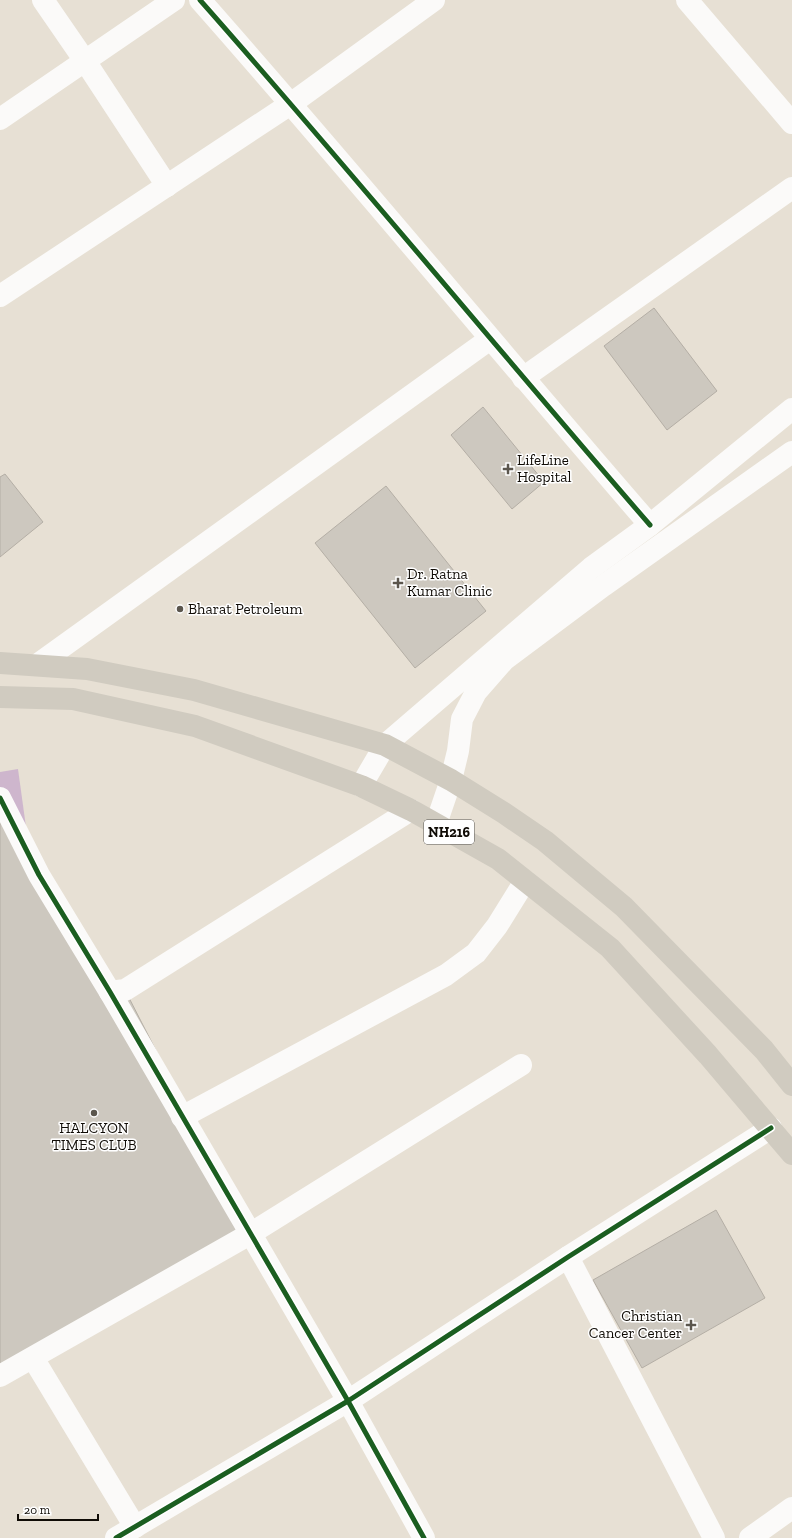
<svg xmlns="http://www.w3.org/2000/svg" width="792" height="1538" viewBox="0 0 792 1538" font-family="'Zilla Slab',serif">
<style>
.water{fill:#ceb6cd}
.building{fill:#cdc8bf;stroke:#b4aea5}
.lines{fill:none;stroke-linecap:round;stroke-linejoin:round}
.minor{stroke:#fbfaf9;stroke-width:22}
.highway{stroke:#d0cbc0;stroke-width:22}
.cycleway-casing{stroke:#fff;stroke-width:8}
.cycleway{stroke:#1b5e20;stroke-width:5}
.poi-dot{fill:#5b564d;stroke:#fff;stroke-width:1.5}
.labels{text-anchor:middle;stroke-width:3;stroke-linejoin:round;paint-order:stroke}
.shield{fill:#fff;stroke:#575450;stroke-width:1}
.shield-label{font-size:14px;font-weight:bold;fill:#0f0b05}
.poi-label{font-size:15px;fill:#0f0b05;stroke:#fff;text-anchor:start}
</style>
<rect width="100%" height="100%" fill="#e7e0d4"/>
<path class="water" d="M18 769 34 885 0 899V772Z"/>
<g class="building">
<path d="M654 308 717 391 667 430 604 346Z"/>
<path d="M483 407 544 482 512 509 451 435Z"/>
<path d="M5 474 43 522 0 557V477Z"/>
<path d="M386 486 486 611 415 668 315 543Z"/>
<path d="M0 798 110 992 125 990 250 1234 0 1376Z"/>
<path d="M716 1210 765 1298 642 1368 593 1280Z"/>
</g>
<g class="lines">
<g class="minor">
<path d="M43 0 85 61 167 186"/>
<path d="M200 0C353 173 499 351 650 525"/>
<path d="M687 0 792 123"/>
<path d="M0 119 174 0"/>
<path d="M0 296 292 103 434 0"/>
<path d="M523 378 792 188"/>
<path d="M37 665 490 339"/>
<path d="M361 786 385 745 591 568 650 525 792 409"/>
<path d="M0 798 39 875 110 992 348 1401 424 1538"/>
<path d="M436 824 451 780 458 751 462 719 476 692 504 660 603 586 792 452"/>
<path d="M110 992 125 990 411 810"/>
<path d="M182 1117 446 975 476 953 497 926 525 881"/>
<path d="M568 1257 714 1538"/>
<path d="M33 1358 135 1527"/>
<path d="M0 1376 250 1234 521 1065"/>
<path d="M116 1538 348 1401 568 1257 771 1128"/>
<path d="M750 1538 792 1508"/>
</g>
<g class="highway">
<path d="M0 663 87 669 194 690 385 745 451 780 504 813 545 841 624 907 764 1050 792 1085"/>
<path d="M0 697 73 699 195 726 361 786 411 810 498 859 610 948 708 1055 792 1154"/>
</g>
<g class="cycleway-casing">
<g id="cycleway">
<path d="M200 0C353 173 499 351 650 525"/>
<path d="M0 798 39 875 110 992 348 1401 424 1538"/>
<path d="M116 1538 348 1401 568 1257 771 1128"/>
</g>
</g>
<use href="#cycleway" class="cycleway"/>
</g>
<g class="poi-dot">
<path d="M506 463h4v4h4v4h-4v4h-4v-4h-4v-4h4z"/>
<path d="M396 577h4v4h4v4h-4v4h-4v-4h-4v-4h4z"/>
<circle cx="180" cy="609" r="4"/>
<circle cx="94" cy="1113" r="4"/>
<path d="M689 1319h4v4h4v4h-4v4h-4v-4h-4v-4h4z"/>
</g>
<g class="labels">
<rect class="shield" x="424" y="820" width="50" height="24" rx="3"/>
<g class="shield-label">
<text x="449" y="837">NH216</text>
</g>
<g class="poi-label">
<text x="517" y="465">LifeLine<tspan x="517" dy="17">Hospital</tspan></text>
<text x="407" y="579">Dr. Ratna<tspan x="407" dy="17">Kumar Clinic</tspan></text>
<text x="188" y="614">Bharat Petroleum</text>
<text x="94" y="1133" text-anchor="middle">HALCYON<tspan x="94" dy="17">TIMES CLUB</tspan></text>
<text x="682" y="1321" text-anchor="end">Christian<tspan x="682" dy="17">Cancer Center</tspan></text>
</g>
</g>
<path d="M18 1514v6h80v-6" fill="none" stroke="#0f0b05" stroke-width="2"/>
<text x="24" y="1514" font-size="12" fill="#0f0b05" stroke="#ffffff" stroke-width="3" paint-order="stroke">20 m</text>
</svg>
